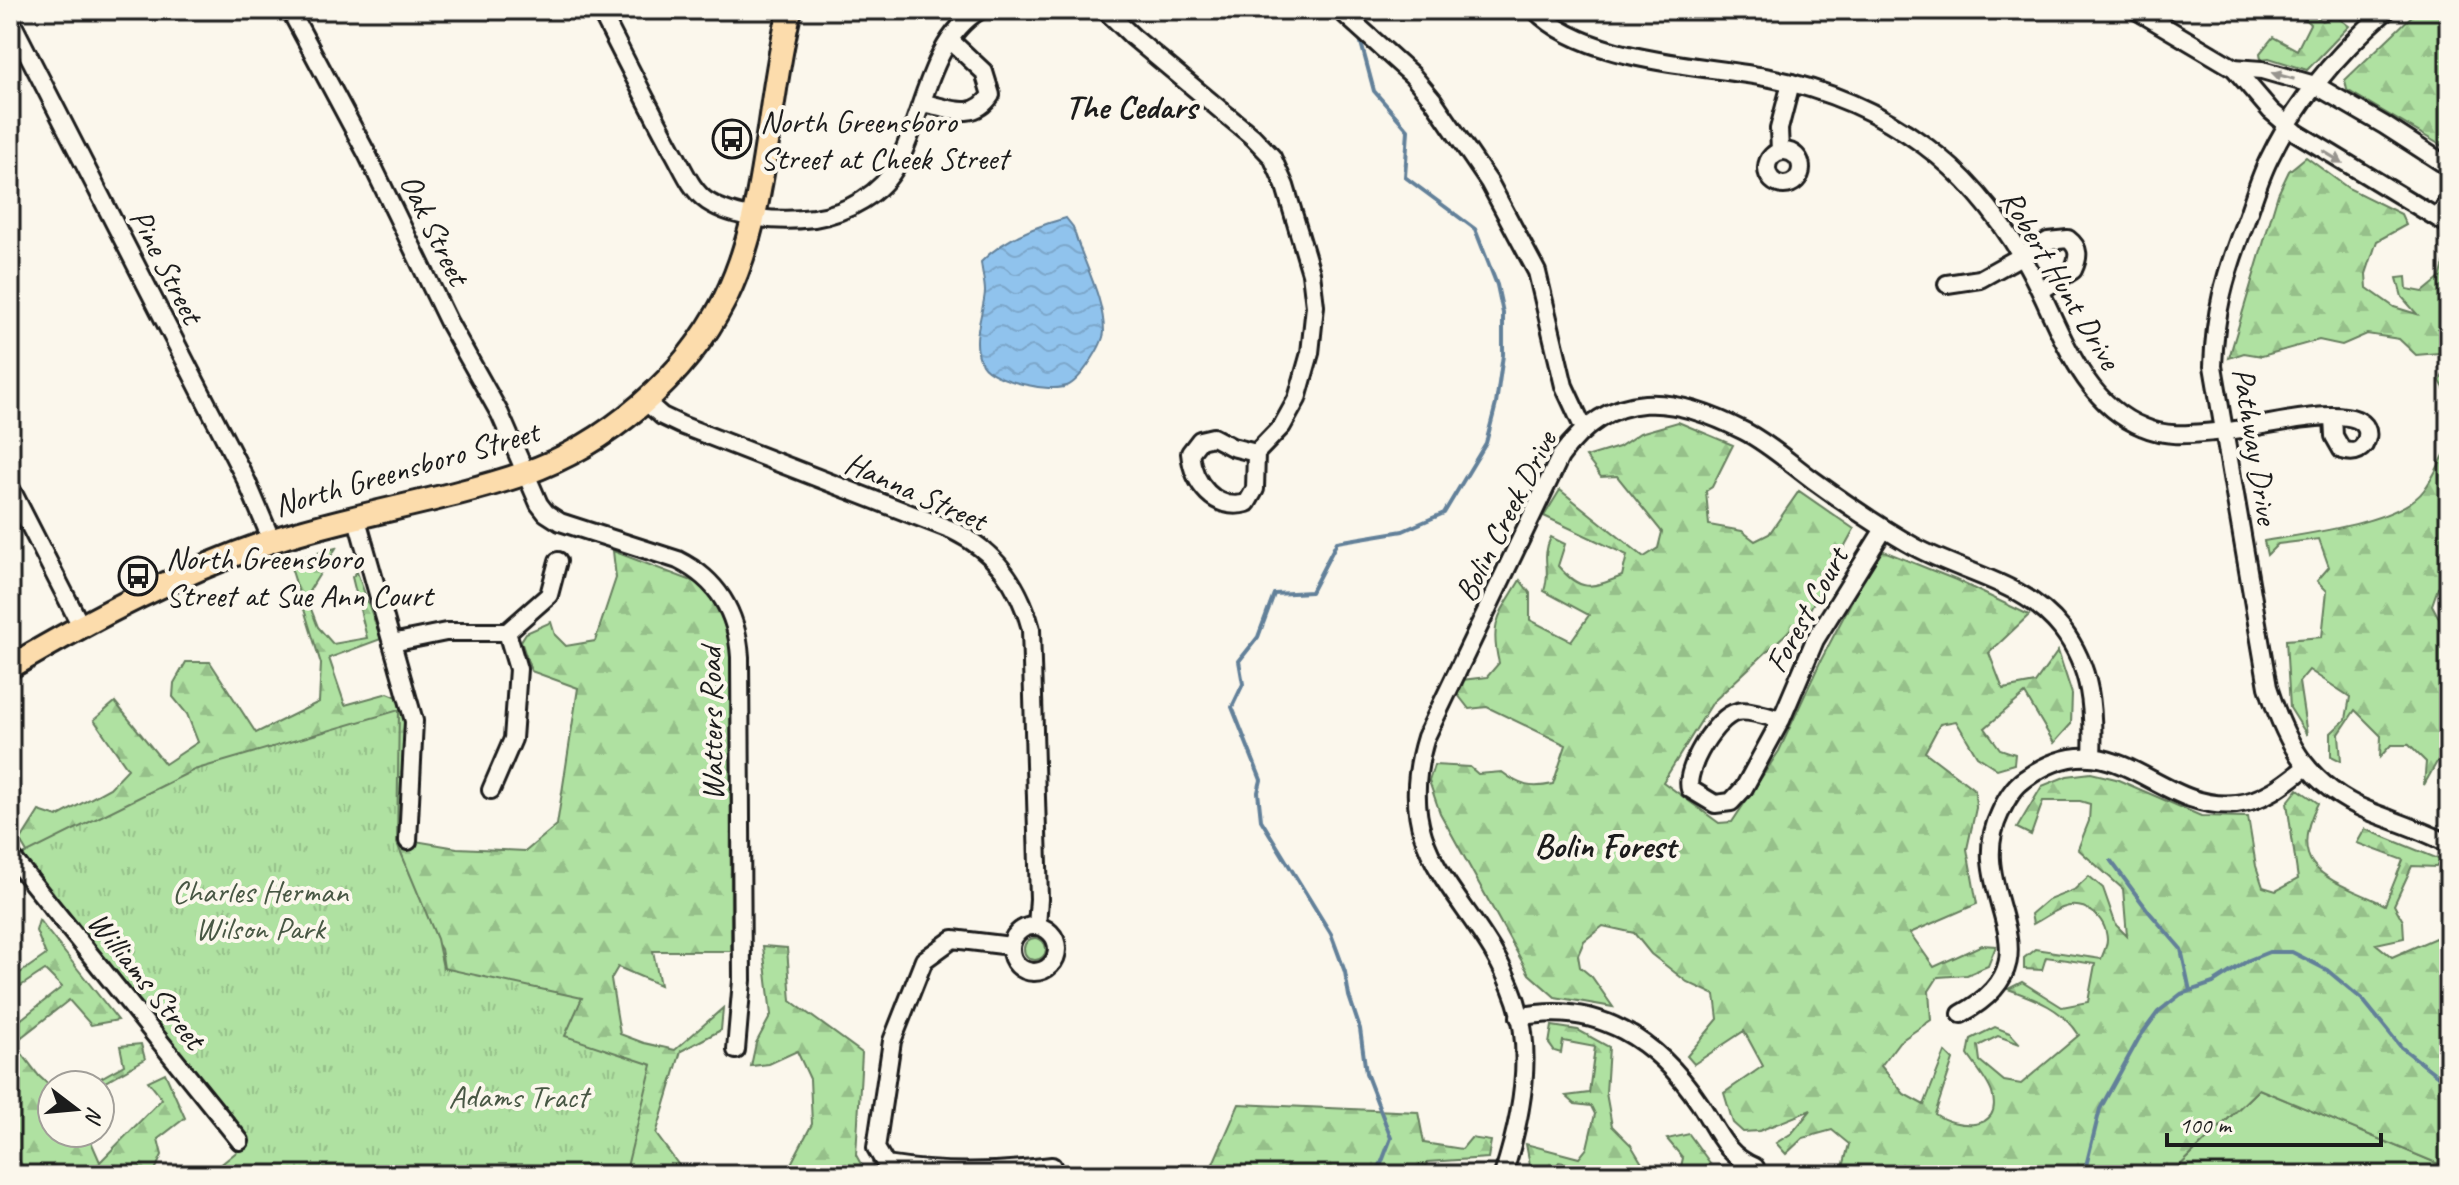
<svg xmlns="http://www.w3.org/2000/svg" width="2459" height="1185" viewBox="0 0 2459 1185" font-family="Caveat,sans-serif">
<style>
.grass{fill:#afe1a1;stroke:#667e5e;stroke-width:2}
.forest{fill:url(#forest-firs);stroke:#667e5e;stroke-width:2}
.park{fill:url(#park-tufts);stroke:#667e5e;stroke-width:2}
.water{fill:url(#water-waves);stroke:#628099;stroke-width:2}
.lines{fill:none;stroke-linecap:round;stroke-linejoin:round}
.stream{stroke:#628099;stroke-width:4}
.minor-casing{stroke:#1c1c1c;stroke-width:22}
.major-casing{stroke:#1c1c1c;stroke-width:28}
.minor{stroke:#fbf7ec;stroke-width:16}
.major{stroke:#fcdcac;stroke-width:22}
.oneway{fill:#97948e}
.labels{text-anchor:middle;stroke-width:8;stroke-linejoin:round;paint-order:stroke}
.poi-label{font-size:32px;fill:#1c1c1c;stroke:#fbf7ec;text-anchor:start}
.street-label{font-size:32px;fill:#1c1c1c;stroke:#fbf7ec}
.park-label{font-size:32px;fill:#485744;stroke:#fbf7ec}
.neighbourhood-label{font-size:34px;font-weight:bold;fill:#1c1c1c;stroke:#fbf7ec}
</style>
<defs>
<pattern id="forest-firs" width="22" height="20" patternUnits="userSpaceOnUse" patternTransform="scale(2)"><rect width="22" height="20" fill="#afe1a1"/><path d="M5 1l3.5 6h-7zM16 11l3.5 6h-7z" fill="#96c08a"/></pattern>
<pattern id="park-tufts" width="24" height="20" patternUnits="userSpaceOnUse" patternTransform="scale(2)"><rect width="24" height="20" fill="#afe1a1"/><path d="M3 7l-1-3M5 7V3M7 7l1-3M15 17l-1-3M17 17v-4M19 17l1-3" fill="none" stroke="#96c08a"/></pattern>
<pattern id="water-waves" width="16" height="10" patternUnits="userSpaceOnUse" patternTransform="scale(2)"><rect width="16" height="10" fill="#90c3ed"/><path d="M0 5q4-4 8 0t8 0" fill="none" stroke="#7ca7cb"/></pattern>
</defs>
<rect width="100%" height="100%" fill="#fbf7ec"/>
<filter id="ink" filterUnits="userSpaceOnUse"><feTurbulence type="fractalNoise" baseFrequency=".0125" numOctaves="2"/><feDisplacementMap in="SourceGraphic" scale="16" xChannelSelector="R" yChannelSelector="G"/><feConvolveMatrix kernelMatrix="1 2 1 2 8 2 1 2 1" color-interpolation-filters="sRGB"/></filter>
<g filter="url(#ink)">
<g class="grass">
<circle cx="1035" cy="949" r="11"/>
<path d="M2259 1089 2442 1165 2423 1175H2170Z"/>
</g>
<g class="forest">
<path d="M2295 10H2306L2322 21 2337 17 2349 26 2307 70 2269 58 2261 59 2260 53 2273 37 2297 50 2310 24Z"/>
<path d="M2418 10H2449V150L2347 90 2345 80Z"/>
<path d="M2306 157 2348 188 2401 214 2406 225 2377 241 2366 274 2367 288 2394 307 2417 314 2402 297 2397 278 2406 277 2407 289 2423 292 2440 278 2449 248V397L2440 381 2449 363 2439 353 2416 355 2399 339 2367 334 2342 345 2319 340 2262 356 2244 353 2229 358 2278 194 2289 171Z"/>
<path d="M1678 422 1733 445 1712 487 1706 491 1709 525 1742 531 1755 541 1769 534 1799 491 1854 529 1808 613 1713 702 1663 782 1719 823 1732 822 1779 751 1821 660 1879 549 1956 580 2029 615 1989 653 2003 689 2035 683 2058 651 2072 694 2071 724 2054 743 2025 694 1985 728 2000 749 2015 754 2014 764 1997 769 1977 756 1956 721 1940 724 1925 752 1975 790 1976 808 1967 849 1977 904 1910 933 1934 967 1982 945 1996 946 1988 966 1967 975 1938 977 1929 991 1931 1020 1899 1042 1881 1066 1904 1094 1924 1105 1945 1052 1953 1060 1935 1114C1956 1129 2004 1132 1992 1093 1988 1081 1976 1067 1968 1055L1971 1039 1995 1027 2010 1033 2020 1044 1998 1036 1978 1046 1980 1061 2004 1081 2021 1084 2079 1035C2063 1009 2036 999 2008 989L2022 982 2062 1007 2088 1002 2095 964 2046 957 2042 970 2024 969V958L2035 949 2101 959C2103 954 2107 946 2107 940 2106 916 2084 900 2062 908 2052 912 2042 919 2033 924L2031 914 2046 901 2074 890 2089 876 2103 888 2116 925 2127 936 2123 889 2078 849 2089 821 2090 804 2080 801H2043L2031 835 2017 828 2042 786 2067 776 2091 773 2116 779 2201 816 2248 817 2256 866 2263 887 2276 891 2298 879 2287 803 2298 789 2318 803C2282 872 2334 880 2385 905L2403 860 2357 843 2365 829 2441 860 2436 867 2412 866 2394 905 2403 921 2404 938 2376 944 2392 957 2449 932V1175H2423L2441 1165 2259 1089 2170 1175H1841L1849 1144 1832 1130 1803 1138 1786 1154 1776 1143 1792 1133 1811 1110 1759 1131 1743 1132 1733 1123 1724 1093 1763 1066 1744 1031 1694 1064 1687 1056 1718 1019 1715 995 1687 982 1651 954 1634 933 1603 926 1584 941 1578 955 1580 967 1592 977 1613 1007 1555 997 1529 974 1440 813 1429 781 1434 765 1470 767 1478 774 1502 772C1520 786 1531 789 1553 784L1566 745 1487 707 1469 709 1455 691 1462 680 1487 677 1499 663C1489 622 1500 614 1520 580L1530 593V620L1571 641 1589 615 1544 591C1552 568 1540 560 1551 537L1565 544 1558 566C1581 592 1590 589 1622 576L1627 555 1544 516 1560 490 1644 557 1658 548 1662 532 1617 476 1601 477 1586 457 1619 447 1640 433Z"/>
<path d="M2449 446V591L2438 588 2432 605 2449 637V765L2438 760 2424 785 2426 762 2409 745H2391L2380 757 2381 736 2355 710 2339 734 2341 761 2331 756V733L2346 719 2350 697 2309 670 2299 682 2307 735 2290 708 2286 640 2322 637 2327 591 2317 581 2329 567 2319 539 2278 544 2267 555 2264 541C2304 534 2400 523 2424 490 2434 477 2441 460 2449 446Z"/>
<path d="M336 548 306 596 318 627 333 644 367 638 352 577 357 572 381 639 329 658 345 705 388 693 400 698 409 724V840L457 848 526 851 557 825 578 688 531 671 521 641 526 633 551 622 555 635 566 646 595 641 616 578 613 551 708 587 730 614 731 951H653L660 985 618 967 611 979 620 1034 644 1043 675 1050 723 1008 721 1030 681 1051 656 1134 686 1175H437L447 987 441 949 432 935 38 871 20 841 39 811 57 817 110 788 128 769 94 720 115 702 165 764 198 742 187 714 173 697 174 683 186 662H210L256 733 319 702 321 664 289 561Z"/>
<path d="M39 920 118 1020 91 1025 69 1000 14 1043 39 1076 52 1088V1133H90L89 1137 100 1162 162 1099 148 1081 165 1073 185 1118 158 1139 162 1155 153 1175H28L17 1157 10 1160V1028L62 987 45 970 10 993V980L46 955 36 931Z"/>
<path d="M763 946 787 948 791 1001 862 1053 856 1155 867 1175H785L812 1124 810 1079 797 1051 769 1064 751 1066 756 1043 771 1015Z"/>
<path d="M1552 1026 1578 1030 1609 1047 1606 1093 1612 1126 1631 1145 1649 1175H1586L1588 1167 1559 1162 1550 1175H1532L1526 1144 1579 1158 1587 1148 1595 1114 1591 1106 1575 1104 1566 1096 1589 1093 1595 1047 1563 1041 1561 1053 1554 1051 1549 1044Z"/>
<path d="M141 1044 145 1059 100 1085H78L97 1080 124 1065 120 1046Z"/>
<path d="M1239 1104 1418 1112 1424 1143 1462 1149 1471 1138 1491 1141 1488 1158 1427 1162 1424 1175H1208Z"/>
<path d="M1689 1134 1710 1163 1691 1175H1679L1683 1158 1667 1139Z"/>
</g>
<path class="park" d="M399 710 397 843 437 939 443 968 582 998 565 1036 652 1065 625 1175H208L250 1141 83 930 21 856 194 770Z"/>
<path class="water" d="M1066 218 1073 227C1082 261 1104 296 1104 332 1103 345 1080 381 1067 386 1051 393 992 381 982 364 970 341 983 316 985 292 985 283 982 272 981 262 1003 239 1036 226 1066 218Z"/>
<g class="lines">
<g class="stream">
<path d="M1359 35 1374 91 1408 130 1405 177 1475 229 1497 285 1503 313V355L1496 404 1486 443 1444 513 1403 531 1337 542 1311 592 1274 594 1258 637 1239 661 1243 684 1232 707 1261 780 1258 792 1261 820 1331 934 1345 972 1349 996 1360 1029 1366 1073 1391 1138 1381 1164 1373 1175"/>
<path d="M2111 861 2149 912 2181 949 2190 991"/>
<path d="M2080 1175 2086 1166 2100 1109 2139 1038 2158 1012 2181 994 2213 983 2249 960 2269 952H2292L2327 970 2363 1000 2401 1047 2438 1076 2449 1089"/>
</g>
<g class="minor-casing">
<g id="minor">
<path d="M290 10 367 154 449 323 500 414 539 504 546 513 560 522 678 560C718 580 737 612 740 657L742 980 736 1050"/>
<path d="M600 10C624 57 648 105 673 151 683 168 691 190 707 201 736 220 781 222 814 218 847 213 882 194 898 163 924 114 929 41 980 10"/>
<path d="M1105 10 1133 37 1253 137 1272 157 1285 186 1311 273 1315 306 1310 353 1297 399 1282 426 1256 453 1255 489 1247 503C1215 512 1193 483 1190 453L1200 440 1213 437 1232 447 1256 453"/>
<path d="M1340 10 1412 75 1433 100 1489 182 1537 272 1564 386 1584 429"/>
<path d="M1535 10C1587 63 1699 64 1770 78 1825 89 1878 111 1924 145 1965 175 1997 214 2023 258 2057 314 2075 400 2143 427 2170 439 2197 433 2226 431 2252 430 2353 400 2366 428 2369 434 2367 439 2364 445 2358 453 2351 453 2342 450L2334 436 2333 417"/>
<path d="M2136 10 2234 68 2271 111 2297 133 2449 225"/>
<path d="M2387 10C2340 51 2296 102 2269 159 2258 181 2252 205 2243 228 2224 278 2215 312 2213 366L2268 687C2287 746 2309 786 2369 811 2396 822 2423 830 2449 844"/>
<path d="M10 19 247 482 272 541"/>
<path d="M2234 68 2262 70 2315 85 2384 125 2449 167"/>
<path d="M923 103C951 108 973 122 991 95L984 72 950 40"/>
<circle cx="1784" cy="168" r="17"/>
<path d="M1780 151 1779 129 1791 83"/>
<path d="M2438 218 2449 200"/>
<path d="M1947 284 1980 279 2048 241 2068 239C2080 248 2079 257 2073 270L2042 290"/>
<path d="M645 401 662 416 681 425 952 530C995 551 1019 584 1031 629L1039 899 1037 926"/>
<path d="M10 487 81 626"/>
<path d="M356 516 414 721 408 841"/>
<path d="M507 632 549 595 558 561"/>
<path d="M392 643 446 632H507L518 669 513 739 491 790"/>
<path d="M1781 720C1769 717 1749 709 1737 712 1716 716 1684 770 1690 789L1715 804 1731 802 1744 788 1781 720 1815 640 1884 529"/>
<path d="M10 855 240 1141"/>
<circle cx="1034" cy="949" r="23"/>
<path d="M1011 946 953 939 924 960 892 1041 876 1148 886 1165C941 1174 997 1173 1052 1166"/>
<path d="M1961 1014C2065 957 1961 893 2000 813 2006 800 2013 787 2025 779 2114 714 2156 813 2236 804 2264 801 2285 784 2306 767"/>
<path d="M1519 1017C1598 1000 1658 1041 1700 1104 1717 1130 1725 1155 1755 1167"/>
<path d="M1503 1175C1520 1123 1534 1055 1516 1001 1480 895 1387 864 1426 737L1560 457C1611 386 1674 395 1744 431 1768 443 1791 464 1813 480 1846 504 1879 527 1915 547 1965 574 2025 582 2062 629 2092 668 2094 710 2092 757"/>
</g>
</g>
<g class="major-casing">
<path id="major" d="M10 667C95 617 184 570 277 539 358 513 443 501 523 474 607 445 685 378 725 299 769 210 766 104 790 10"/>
</g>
<use href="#minor" class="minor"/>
<use href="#major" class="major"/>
</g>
<defs><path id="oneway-solid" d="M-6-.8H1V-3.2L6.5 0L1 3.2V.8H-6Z" transform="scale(2)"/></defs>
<g class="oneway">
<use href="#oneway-solid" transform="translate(2283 76) rotate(-164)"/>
<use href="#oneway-solid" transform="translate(2333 157) rotate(31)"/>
</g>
</g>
<defs>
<g id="bus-ring" transform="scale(2)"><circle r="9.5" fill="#fbf7ec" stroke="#1c1c1c" stroke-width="1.5"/><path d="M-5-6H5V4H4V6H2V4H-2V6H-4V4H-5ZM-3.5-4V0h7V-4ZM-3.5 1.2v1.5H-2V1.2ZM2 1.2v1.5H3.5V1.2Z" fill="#1c1c1c"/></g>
</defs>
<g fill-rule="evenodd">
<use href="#bus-ring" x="732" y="139"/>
<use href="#bus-ring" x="138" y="576"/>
</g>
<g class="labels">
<g class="poi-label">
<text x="760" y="132">North Greensboro<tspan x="760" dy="37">Street at Cheek Street</tspan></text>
<text x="166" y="569">North Greensboro<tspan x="166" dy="37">Street at Sue Ann Court</tspan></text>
</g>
<g class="street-label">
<text transform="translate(435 229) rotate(64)" y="11">Oak Street</text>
<text transform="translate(167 266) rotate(63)" y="11">Pine Street</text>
<text transform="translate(2061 279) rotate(59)" y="11">Robert Hunt Drive</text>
<text transform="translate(2256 446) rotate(81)" y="11">Pathway Drive</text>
<text transform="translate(406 468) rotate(-16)" y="11">North Greensboro Street</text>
<text transform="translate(916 491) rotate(24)" y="11">Hanna Street</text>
<text transform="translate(1505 516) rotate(-63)" y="11">Bolin Creek Drive</text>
<text transform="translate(1806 610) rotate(-61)" y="11">Forest Court</text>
<text transform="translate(711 724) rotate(-91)" y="11">Watters Road</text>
<text transform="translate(147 980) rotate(51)" y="11">Williams Street</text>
</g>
<g class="park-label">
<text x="260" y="902">Charles Herman<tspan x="260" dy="37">Wilson Park</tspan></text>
<text x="518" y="1107">Adams Tract</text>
</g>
<g class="neighbourhood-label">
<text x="1131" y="118">The Cedars</text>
<text x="1605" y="857">Bolin Forest</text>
</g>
</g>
<rect width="2459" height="1185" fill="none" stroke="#fbf7ec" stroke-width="40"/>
<rect x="20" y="20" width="2419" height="1145" fill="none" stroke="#1c1c1c" stroke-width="3" filter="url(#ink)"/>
<g transform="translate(76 1109) rotate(106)"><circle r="38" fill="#fbf7ec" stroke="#a29f99" stroke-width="2"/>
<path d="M0-6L14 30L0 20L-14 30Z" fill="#1c1c1c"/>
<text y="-12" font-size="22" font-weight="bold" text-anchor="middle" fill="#1c1c1c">N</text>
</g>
<path d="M2167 1133v12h214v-12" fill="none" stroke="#1c1c1c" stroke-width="4"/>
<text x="2179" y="1133" font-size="24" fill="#1c1c1c" stroke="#fbf7ec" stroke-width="6" paint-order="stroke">100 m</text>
</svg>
